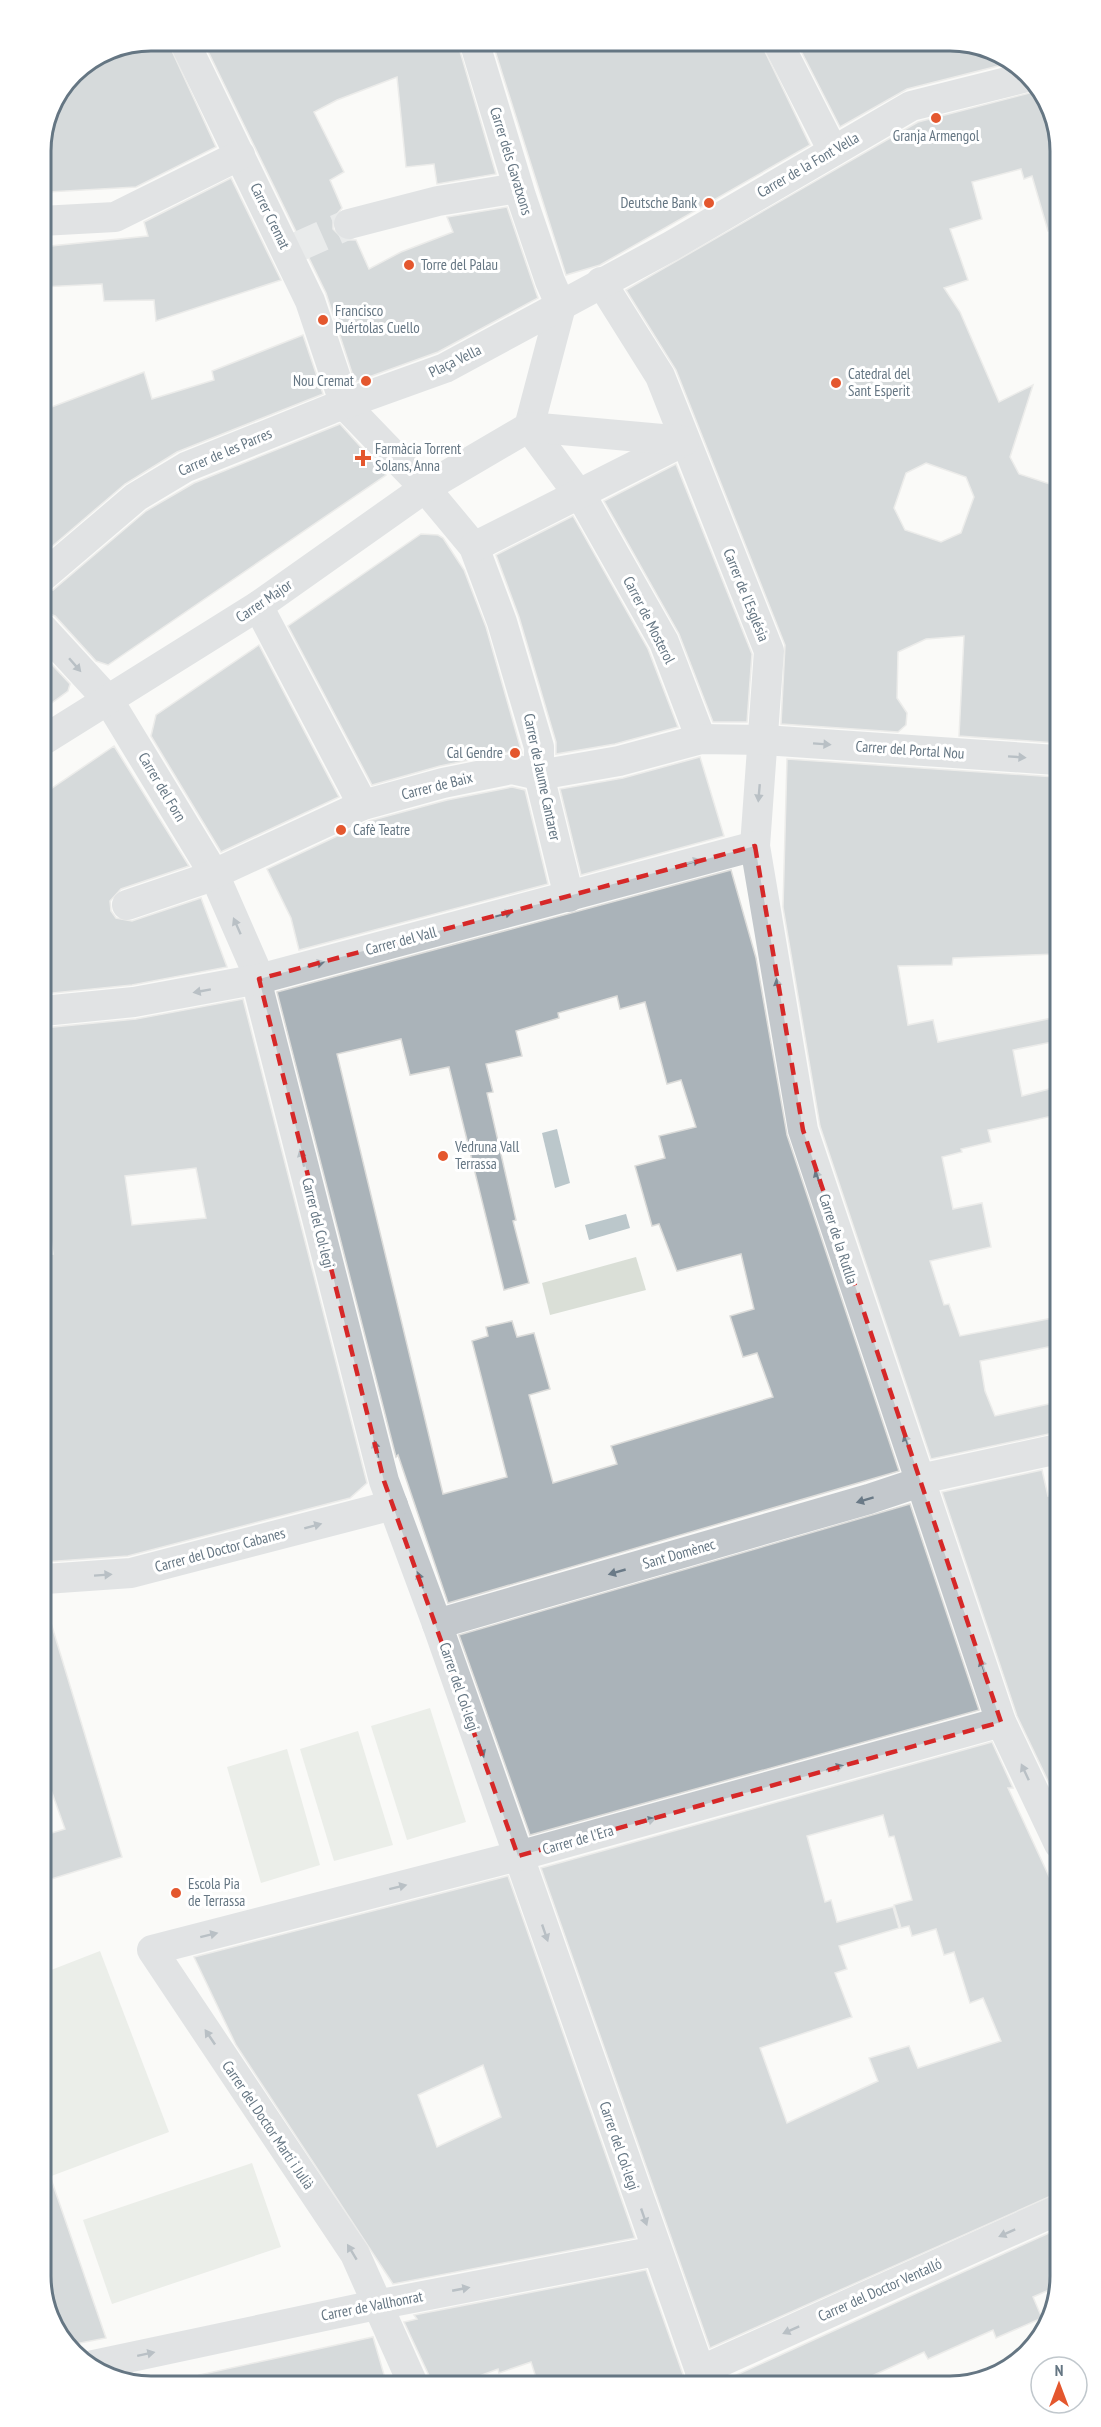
<svg xmlns="http://www.w3.org/2000/svg" width="1101" height="2427" viewBox="0 0 1101 2427" font-family="'PT Sans Narrow',sans-serif">
<style>
.green{fill:#dadfd7}
.water{fill:#bbc7cb}
.building{fill:#aab3b9;stroke:#dcdcda;stroke-width:1.5;fill-rule:evenodd}
.lines{fill:none;stroke-linecap:round;stroke-linejoin:round}
.street-tunnel{stroke:#d5d9db;stroke-width:30;stroke-dasharray:30 15;stroke-linecap:butt}
.street{stroke:#c3c8cc;stroke-width:30}
.oneway{fill:#6a7a87}
.marked{fill:none;stroke:#d62828;stroke-width:4.5;stroke-dasharray:12 8;stroke-linejoin:round}
.poi-dot{fill:#e4572e;stroke:#fff;stroke-width:2}
.labels{text-anchor:middle;stroke-width:6;stroke-linejoin:round;paint-order:stroke}
.poi-label{font-size:15px;fill:#657683;stroke:#fff;text-anchor:start}
.street-label{font-size:15px;fill:#657683;stroke:#fff}
.rim{fill:none;stroke:#657683;stroke-width:3}
</style>
<rect width="100%" height="100%" fill="#fafaf8"/>
<g class="green">
<path d="M636 1257 646 1290 550 1315 542 1283Z"/>
<path d="M430 1708 466 1822 407 1840 371 1726Z"/>
<path d="M358 1731 393 1845 334 1861 300 1749Z"/>
<path d="M287 1749 320 1865 261 1883 227 1767Z"/>
<path d="M100 1951 169 2132 46 2178V1972Z"/>
<path d="M252 2163 281 2247 112 2304 83 2220Z"/>
</g>
<g class="water">
<path d="M557 1129 570 1183 555 1188 542 1133Z"/>
<path d="M626 1214 630 1228 589 1240 585 1225Z"/>
</g>
<g class="building">
<path d="M151 40H167L216 147 136 187 48 192 42 141 73 73 109 49Z"/>
<path d="M203 41H457L496 174 437 184 434 164 406 167 397 77 337 100 314 112 344 172 330 180 342 208 333 219V229L344 240H356L369 269 401 252 453 232 447 217 507 207 538 298 438 352 355 382 326 293Z"/>
<path d="M492 41H760L810 145 600 265 566 275Z"/>
<path d="M796 41H958L1014 62 907 89 840 127Z"/>
<path d="M1037 91 1055 115V230L1048 231 1032 176 1024 179 1021 169 972 182 982 219 950 229 968 280 944 288 960 312 999 402 1033 385 1010 457 1019 474 1056 486V743L959 736 964 636 926 639 898 652 897 698 907 713 906 725 898 732 781 724 785 645 676 370 626 290 918 122ZM926 463 966 477 974 497 961 533 941 542 905 530 894 508 906 473Z"/>
<path d="M231 178 281 280 156 321 154 300 104 301 102 284 41 287V247L148 236 144 222Z"/>
<path d="M303 335 323 394 177 452 125 484 42 555 41 411 144 372 152 399 214 380 212 371Z"/>
<path d="M340 424 386 475 108 665 96 661 55 616 42 611V594L53 590 146 511 194 483Z"/>
<path d="M676 464 752 654 747 722H713L679 634 604 501Z"/>
<path d="M573 516 648 649 678 727 615 744 556 754V742L519 617 496 555Z"/>
<path d="M421 534 438 535 443 538 464 570 486 627 522 753 509 752 440 766 372 785 288 626Z"/>
<path d="M259 645 339 797 221 852 151 736 156 715Z"/>
<path d="M42 654 70 684 68 691 42 710Z"/>
<path d="M114 746 189 866 121 889 110 901 111 911 116 918 132 921 201 898 227 967 132 985 43 994 42 795Z"/>
<path d="M700 757 724 836 581 875 560 789 623 778Z"/>
<path d="M787 759 1056 777 1057 954 953 958 952 965 898 966 908 1025 933 1020 938 1042 1057 1017V1041L1013 1050 1022 1096 1057 1087V1115L988 1130 991 1142 961 1149 962 1152 942 1157 953 1209 982 1203 991 1247 930 1261 944 1305 949 1304 960 1336 1058 1317V1345L980 1361 985 1391 995 1416 1058 1402V1432L931 1459 820 1126 783 907Z"/>
<path d="M512 787 525 790 548 884 299 950 291 918 267 869 369 821 447 800Z"/>
<path d="M731 870 756 958 787 1135 899 1471 448 1603 398 1455 396 1457 277 992ZM617 996 620 1009 645 1002 667 1084 681 1080 696 1127 659 1136 665 1158 635 1166 652 1226 659 1224 677 1271 741 1254 754 1309 730 1316 743 1357 757 1353 773 1397 611 1446 617 1464 553 1483 529 1395 550 1389 534 1333 517 1337 512 1321 486 1327 488 1336 472 1341 507 1477 443 1494 337 1054 401 1039 410 1075 449 1067 504 1290 529 1283 513 1221 516 1220 487 1093 493 1092 486 1064 522 1056 516 1031 559 1018 558 1013Z"/>
<path d="M243 999 367 1483 350 1498 128 1556 44 1562V1255L53 1254 47 1208H44L43 1028 136 1019ZM196 1168 206 1218 132 1225 125 1176Z"/>
<path d="M1042 1470 1048 1496 1058 1494 1059 1782 1049 1783 1017 1716 942 1492Z"/>
<path d="M910 1504 979 1710 530 1835 459 1635Z"/>
<path d="M51 1623 122 1857 45 1881V1835L65 1829 45 1773V1624Z"/>
<path d="M992 1742 1013 1788H1008L1059 1898 1060 2192 710 2348 541 1868ZM883 1815 889 1837 894 1836 912 1900 894 1905 901 1928 909 1926 912 1936 936 1929 944 1955 954 1952 970 2003 983 1998 1001 2041 918 2068 909 2046 869 2058 878 2081 787 2123 760 2048 852 2017 835 1973 847 1969 839 1946 899 1928 893 1907 837 1922 831 1900 825 1902 807 1836Z"/>
<path d="M508 1876 635 2238 393 2284 236 2045 194 1957ZM483 2065 501 2117 437 2147 418 2095Z"/>
<path d="M50 2176 106 2338 70 2345 46 2312V2177Z"/>
<path d="M1060 2228V2276L1058 2286 1033 2297 1042 2318 996 2338 993 2330 928 2359 924 2352 861 2381 721 2382Z"/>
<path d="M646 2270 686 2383 538 2384 531 2362 499 2373 498 2369 458 2384H433L404 2322 417 2319 414 2315Z"/>
<path d="M373 2337 387 2385 200 2386 199 2375Z"/>
</g>
<g class="lines">
<path class="street-tunnel" d="M295 248 349 224"/>
<g class="street">
<path d="M184 41 310 301 345 405 425 488 474 547 502 622 539 747V775L569 897"/>
<path d="M474 41 521 196 550 281 561 306 529 427"/>
<path d="M777 41 833 151"/>
<path d="M41 221 115 217 240 155"/>
<path d="M349 224 438 201 518 188"/>
<path d="M601 282 660 376 769 651 755 846 803 1130 1001 1722 1059 1844"/>
<path d="M529 427 587 506 664 642 701 739"/>
<path d="M474 547 684 441"/>
<path d="M42 577 136 497 186 467 331 409 445 368 671 246 911 106 1027 77"/>
<path d="M258 606 363 805"/>
<path d="M42 628 109 701 214 874 256 970 260 995 384 1481 437 1624 704 2382"/>
<path d="M42 741 258 606 425 488 529 427 684 441"/>
<path d="M127 905 201 880 363 805 443 783 512 769 539 775 619 761 701 739 764 740 1056 760"/>
<path d="M43 1011 134 1002 259 979 755 846"/>
<path d="M45 1579 131 1573 393 1505"/>
<path d="M437 1624 869 1499 920 1482 925 1478 1058 1449"/>
<path d="M89 2366 376 2305 656 2251"/>
<path d="M700 2371 1060 2209"/>
<path d="M413 2384 355 2254 152 1950 518 1856 1001 1722"/>
</g>
</g>
<defs><path id="oneway-solid" d="M-6-.8H1V-3.2L6.5 0L1 3.2V.8H-6Z" transform="scale(1.5)"/></defs>
<g class="oneway">
<use href="#oneway-solid" transform="translate(75 665) rotate(49)"/>
<use href="#oneway-solid" transform="translate(822 744) rotate(4)"/>
<use href="#oneway-solid" transform="translate(1017 757) rotate(4)"/>
<use href="#oneway-solid" transform="translate(759 793) rotate(95)"/>
<use href="#oneway-solid" transform="translate(692 862) rotate(-16)"/>
<use href="#oneway-solid" transform="translate(504 914) rotate(-15)"/>
<use href="#oneway-solid" transform="translate(237 926) rotate(-114)"/>
<use href="#oneway-solid" transform="translate(316 964) rotate(-15)"/>
<use href="#oneway-solid" transform="translate(778 987) rotate(-100)"/>
<use href="#oneway-solid" transform="translate(202 991) rotate(170)"/>
<use href="#oneway-solid" transform="translate(302 1158) rotate(-104)"/>
<use href="#oneway-solid" transform="translate(818 1178) rotate(-108)"/>
<use href="#oneway-solid" transform="translate(907 1442) rotate(-109)"/>
<use href="#oneway-solid" transform="translate(376 1449) rotate(-104)"/>
<use href="#oneway-solid" transform="translate(865 1500) rotate(163)"/>
<use href="#oneway-solid" transform="translate(313 1526) rotate(-15)"/>
<use href="#oneway-solid" transform="translate(617 1572) rotate(164)"/>
<use href="#oneway-solid" transform="translate(103 1575) rotate(-4)"/>
<use href="#oneway-solid" transform="translate(420 1580) rotate(-110)"/>
<use href="#oneway-solid" transform="translate(983 1667) rotate(-109)"/>
<use href="#oneway-solid" transform="translate(481 1749) rotate(71)"/>
<use href="#oneway-solid" transform="translate(835 1768) rotate(-16)"/>
<use href="#oneway-solid" transform="translate(1025 1772) rotate(-115)"/>
<use href="#oneway-solid" transform="translate(647 1821) rotate(-16)"/>
<use href="#oneway-solid" transform="translate(398 1887) rotate(-14)"/>
<use href="#oneway-solid" transform="translate(545 1933) rotate(71)"/>
<use href="#oneway-solid" transform="translate(209 1935) rotate(-14)"/>
<use href="#oneway-solid" transform="translate(210 2037) rotate(-124)"/>
<use href="#oneway-solid" transform="translate(644 2217) rotate(71)"/>
<use href="#oneway-solid" transform="translate(1007 2233) rotate(156)"/>
<use href="#oneway-solid" transform="translate(352 2252) rotate(-121)"/>
<use href="#oneway-solid" transform="translate(461 2289) rotate(-11)"/>
<use href="#oneway-solid" transform="translate(791 2330) rotate(156)"/>
<use href="#oneway-solid" transform="translate(146 2354) rotate(-12)"/>
</g>
<path d="M0 0H1101V2427H0ZM755 846 803 1130 1001 1722 518 1856 384 1481 259 979Z" fill="#fafaf8" fill-opacity=".55" fill-rule="evenodd"/>
<path class="marked" d="M755 846 803 1130 1001 1722 518 1856 384 1481 259 979Z"/>
<g class="poi-dot">
<circle cx="936" cy="118" r="6"/>
<circle cx="709" cy="203" r="6"/>
<circle cx="409" cy="265" r="6"/>
<circle cx="323" cy="320" r="6"/>
<circle cx="366" cy="381" r="6"/>
<circle cx="836" cy="383" r="6"/>
<path d="M360 449h6v6h6v6h-6v6h-6v-6h-6v-6h6z"/>
<circle cx="515" cy="753" r="6"/>
<circle cx="341" cy="830" r="6"/>
<circle cx="443" cy="1156" r="6"/>
<circle cx="176" cy="1893" r="6"/>
</g>
<g class="labels">
<g class="poi-label">
<text x="936" y="141" text-anchor="middle">Granja Armengol</text>
<text x="697" y="208" text-anchor="end">Deutsche Bank</text>
<text x="421" y="270">Torre del Palau</text>
<text x="335" y="316">Francisco<tspan x="335" dy="17">Puértolas Cuello</tspan></text>
<text x="848" y="379">Catedral del<tspan x="848" dy="17">Sant Esperit</tspan></text>
<text x="354" y="386" text-anchor="end">Nou Cremat</text>
<text x="375" y="454">Farmàcia Torrent<tspan x="375" dy="17">Solans, Anna</tspan></text>
<text x="503" y="758" text-anchor="end">Cal Gendre</text>
<text x="353" y="835">Cafè Teatre</text>
<text x="455" y="1152">Vedruna Vall<tspan x="455" dy="17">Terrassa</tspan></text>
<text x="188" y="1889">Escola Pia<tspan x="188" dy="17">de Terrassa</tspan></text>
</g>
<g class="street-label">
<text transform="translate(511 161) rotate(73)" y="5">Carrer dels Gavatxons</text>
<text transform="translate(808 165) rotate(-30)" y="5">Carrer de la Font Vella</text>
<text transform="translate(270 216) rotate(64)" y="5">Carrer Cremat</text>
<text transform="translate(455 361) rotate(-26)" y="5">Plaça Vella</text>
<text transform="translate(225 452) rotate(-23)" y="5">Carrer de les Parres</text>
<text transform="translate(746 595) rotate(68)" y="5">Carrer de l'Església</text>
<text transform="translate(264 601) rotate(-34)" y="5">Carrer Major</text>
<text transform="translate(649 620) rotate(63)" y="5">Carrer de Mosterol</text>
<text transform="translate(910 750) rotate(4)" y="5">Carrer del Portal Nou</text>
<text transform="translate(542 777) rotate(78)" y="5">Carrer de Jaume Cantarer</text>
<text transform="translate(437 786) rotate(-14)" y="5">Carrer de Baix</text>
<text transform="translate(162 787) rotate(59)" y="5">Carrer del Forn</text>
<text transform="translate(401 941) rotate(-15)" y="5">Carrer del Vall</text>
<text transform="translate(318 1223) rotate(76)" y="5">Carrer del Col·legi</text>
<text transform="translate(838 1239) rotate(72)" y="5">Carrer de la Rutlla</text>
<text transform="translate(220 1550) rotate(-15)" y="5">Carrer del Doctor Cabanes</text>
<text transform="translate(679 1554) rotate(-16)" y="5">Sant Domènec</text>
<text transform="translate(459 1687) rotate(71)" y="5">Carrer del Col·legi</text>
<text transform="translate(578 1840) rotate(-16)" y="5">Carrer de l'Era</text>
<text transform="translate(268 2125) rotate(56)" y="5">Carrer del Doctor Martí i Julià</text>
<text transform="translate(619 2146) rotate(71)" y="5">Carrer del Col·legi</text>
<text transform="translate(880 2290) rotate(-24)" y="5">Carrer del Doctor Ventalló</text>
<text transform="translate(372 2306) rotate(-11)" y="5">Carrer de Vallhonrat</text>
</g>
</g>
<path d="M0 0H1101V2427H0ZM151 51H950A100 100 0 0 1 1050 151V2276A100 100 0 0 1 950 2376H151A100 100 0 0 1 51 2276V151A100 100 0 0 1 151 51Z" fill="#fff" fill-rule="evenodd"/>
<path class="rim" d="M151 51H950A100 100 0 0 1 1050 151V2276A100 100 0 0 1 950 2376H151A100 100 0 0 1 51 2276V151A100 100 0 0 1 151 51Z"/>
<g transform="translate(1059 2385)"><circle r="28" fill="#ffffff" stroke="#c1c8cd" stroke-width="1.5"/>
<path d="M0-4.5L10 22L0 15L-10 22Z" fill="#e4572e"/>
<text y="-9" font-size="16" font-weight="bold" text-anchor="middle" fill="#657683">N</text>
</g>
</svg>
